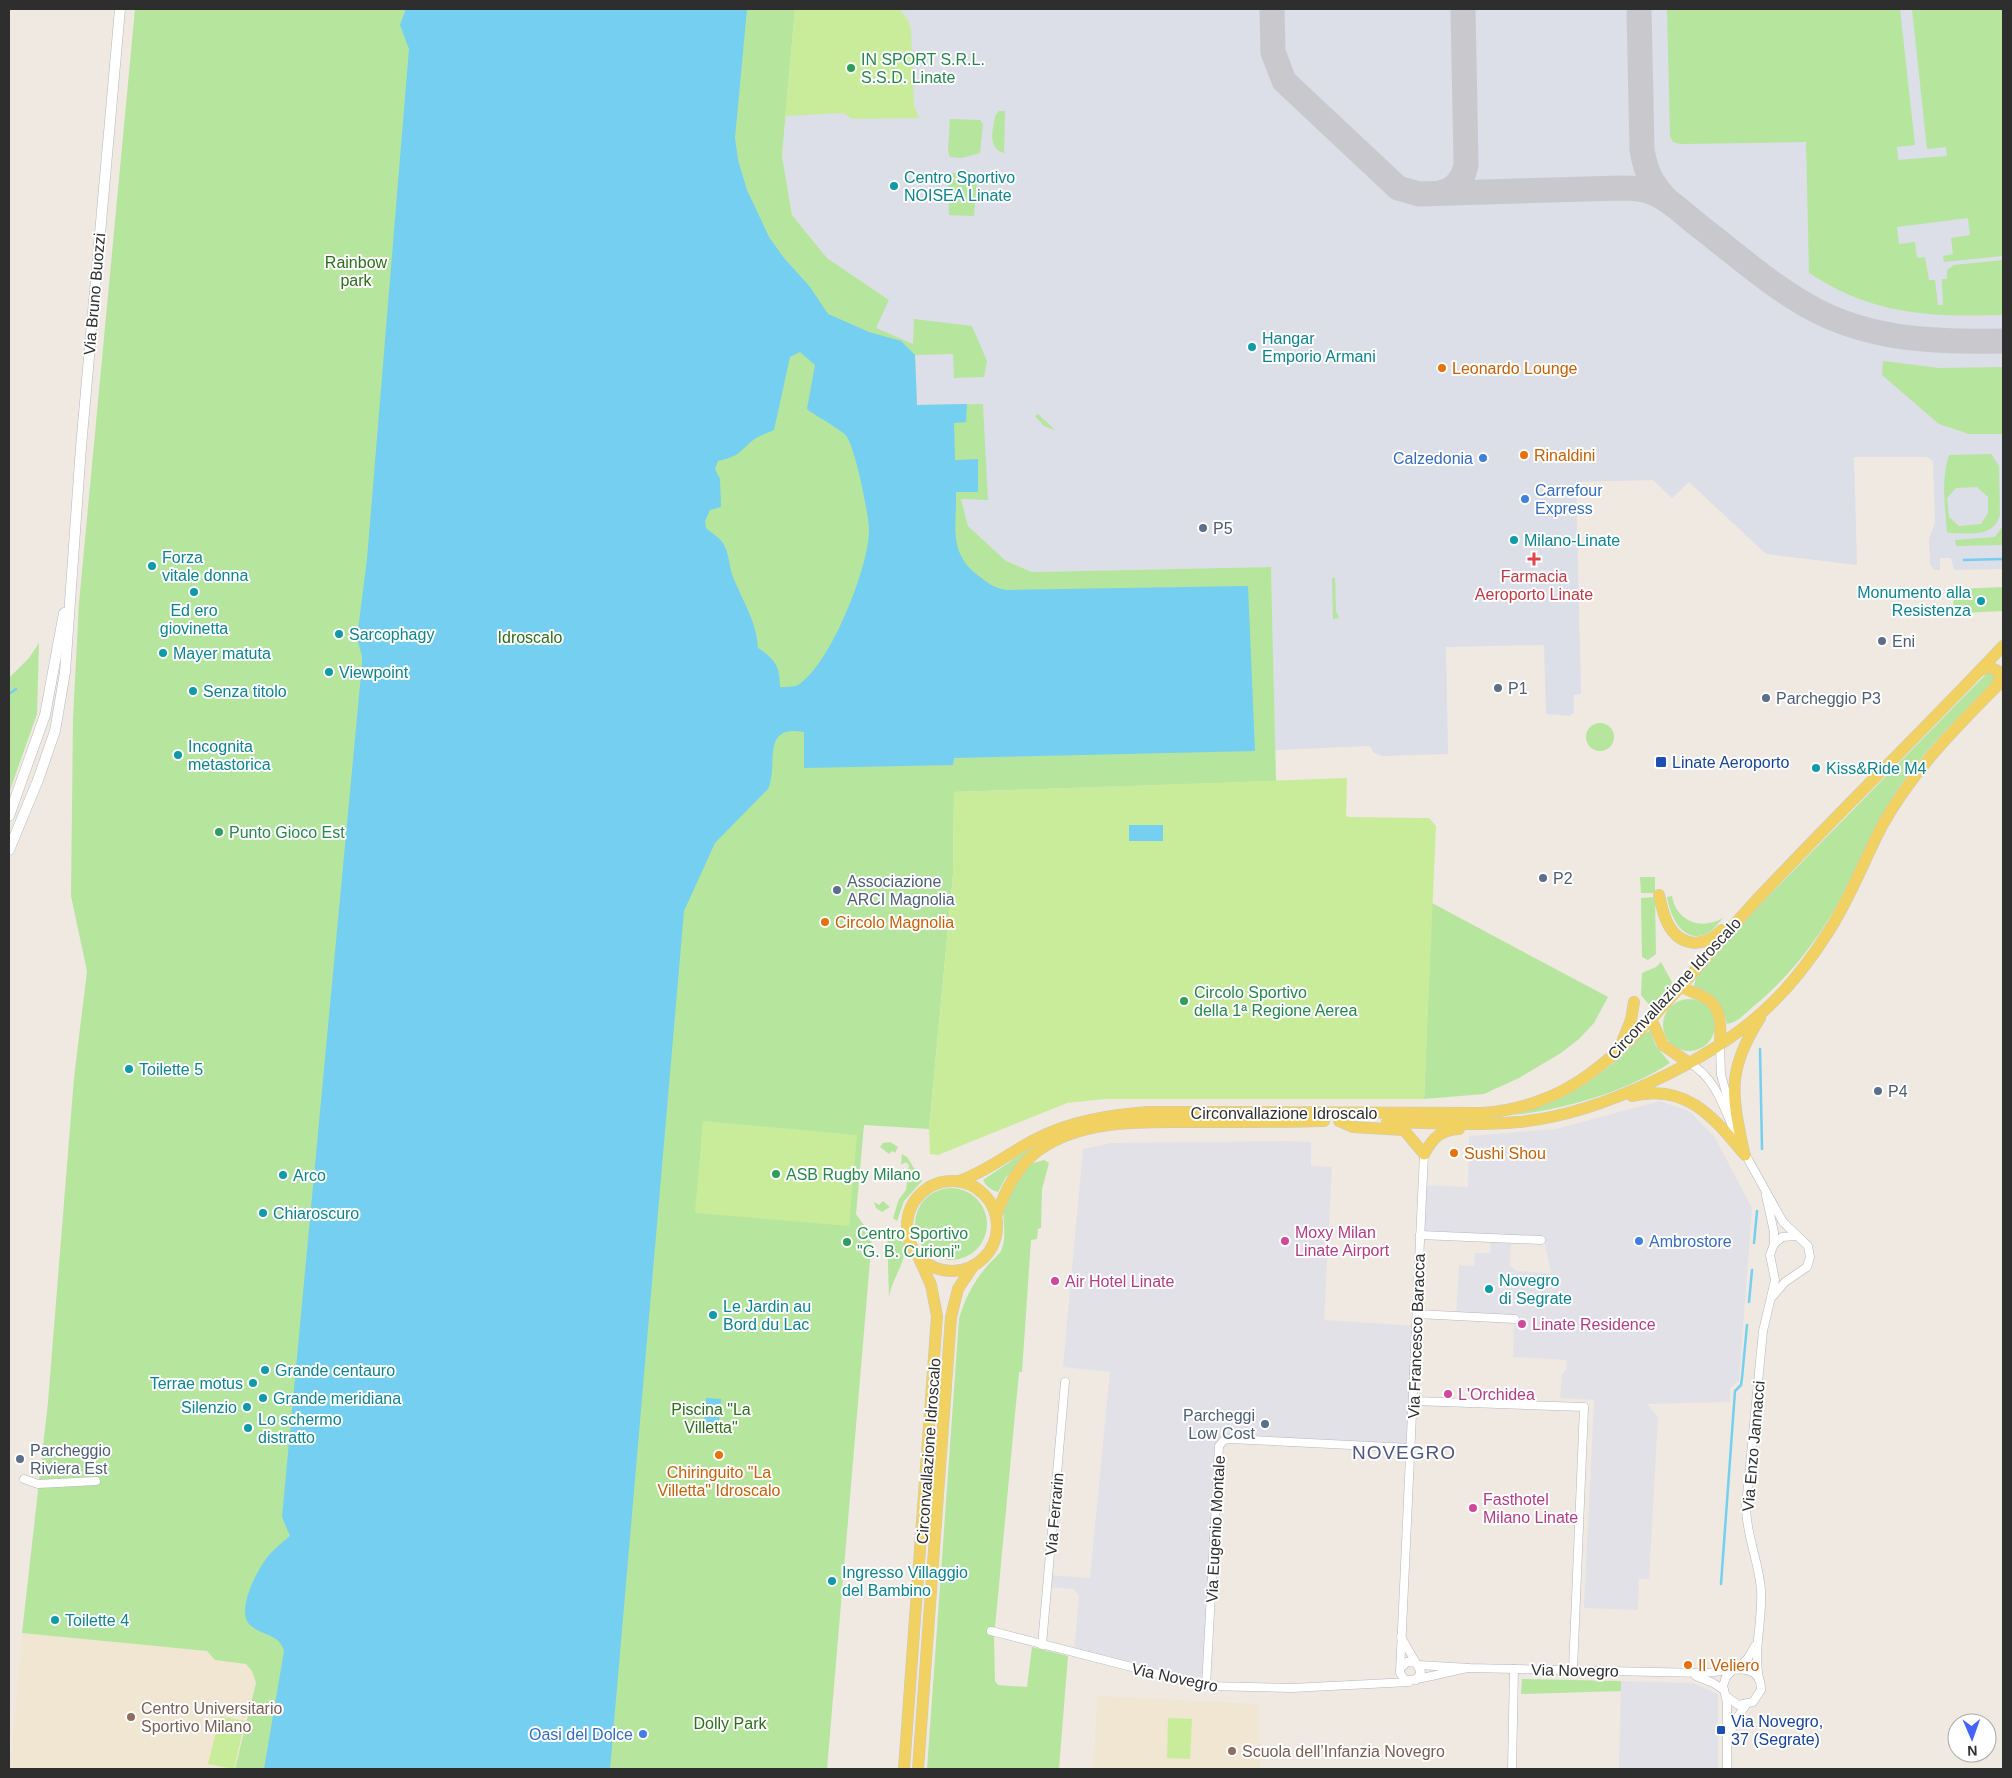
<svg xmlns="http://www.w3.org/2000/svg" width="2012" height="1778" viewBox="0 0 2012 1778" font-family="Helvetica,sans-serif">
<style>
.industrial{fill:#e3e1e8;fill-rule:evenodd}
.education{fill:#f0e6d1}
.airport{fill:#dcdee8}
.green{fill:#b6e59e;fill-rule:evenodd}
.pitch{fill:#c9ec9a}
.water{fill:#75cff0;fill-rule:evenodd}
.lines{fill:none;stroke-linecap:round;stroke-linejoin:round}
.stream{stroke:#75cff0;stroke-width:2.5}
.taxiway{stroke:#c9c8cc;stroke-width:25}
.street-casing{stroke:#b4b7c1;stroke-width:9}
.secondary-casing{stroke:#b4b7c1;stroke-width:11}
.primary-casing{stroke:#c9c9c9;stroke-width:12}
.street{stroke:#fff;stroke-width:8}
.secondary{stroke:#fff;stroke-width:10}
.primary{stroke:#f2d163;stroke-width:11}
.leisure-dot{fill:#2e9e5b;stroke:#fff;stroke-width:2}
.culture-dot{fill:#0f9aa8;stroke:#fff;stroke-width:2}
.food-dot{fill:#e8710a;stroke:#fff;stroke-width:2}
.shop-dot{fill:#3f7fe0;stroke:#fff;stroke-width:2}
.service-dot{fill:#5c6f8a;stroke:#fff;stroke-width:2}
.health-dot{fill:#e0444e;stroke:#fff;stroke-width:2}
.transit-dot{fill:#1a4fb4;stroke:#fff;stroke-width:2}
.hotel-dot{fill:#d1479c;stroke:#fff;stroke-width:2}
.education-dot{fill:#8d6e63;stroke:#fff;stroke-width:2}
.labels{text-anchor:middle;stroke-width:4;stroke-linejoin:round;paint-order:stroke}
.leisure-label{font-size:16px;fill:#27864d;stroke:#fff;text-anchor:start}
.culture-label{font-size:16px;fill:#0d838f;stroke:#fff;text-anchor:start}
.park-label{font-size:16px;fill:#2c6e1b;stroke:#fff}
.street-label{font-size:16px;fill:#2e2e2e;stroke:#fff}
.food-label{font-size:16px;fill:#c56008;stroke:#fff;text-anchor:start}
.shop-label{font-size:16px;fill:#366cbe;stroke:#fff;text-anchor:end}
.service-label{font-size:16px;fill:#4e5e75;stroke:#fff;text-anchor:start}
.health-label{font-size:16px;fill:#be3a42;stroke:#fff}
.transit-label{font-size:16px;fill:#164399;stroke:#fff;text-anchor:start}
.hotel-label{font-size:16px;fill:#b23c85;stroke:#fff;text-anchor:start}
.education-label{font-size:16px;fill:#785e54;stroke:#fff;text-anchor:start}
.quarter-label{font-size:19px;letter-spacing:1px;fill:#4d5680;stroke:#fff}
</style>
<rect width="100%" height="100%" fill="#efe9e1"/>
<g class="industrial">
<path d="M1660 1101 1689 1111 1714 1136 1752 1208 1739 1381 1730 1388V1402L1647 1404 1658 1417 1649 1579H1639L1638 1610 1584 1608 1594 1400 1560 1398 1562 1374 1566 1370 1567 1360 1513 1357 1514 1320 1456 1316 1459 1265 1474 1266 1475 1253H1490L1491 1238 1420 1235 1423 1185 1468 1187 1469 1136 1556 1129ZM1511 1239 1544 1240 1551 1273 1517 1271 1510 1266Z"/>
<path d="M1286 1141 1311 1142V1166L1332 1167 1324 1320 1417 1326 1411 1448 1230 1439 1219 1446 1206 1686 1074 1653 1079 1596 1074 1589 1047 1587 1048 1575 1090 1578 1110 1372 1063 1367 1083 1149 1111 1143Z"/>
<path d="M1621 1681 1693 1683 1718 1694V1769H1619Z"/>
</g>
<g class="education">
<path d="M22 1633 207 1651 215 1660 246 1664 252 1671 256 1683 235 1769H10Z"/>
<path d="M1098 1696 1258 1704 1260 1769H1093Z"/>
</g>
<path class="airport" d="M795 9H2003V569L1954 570 1951 558H1940V570H1934L1930 564 1929 539 1935 523 1933 461 1927 457H1854L1857 565 1766 554 1689 482 1672 498 1653 480 1576 482 1581 694 1574 695V714H1571V716L1546 714 1544 645 1446 647 1448 754 1382 756 1374 753 1370 746 1275 750 1271 567 1032 572 1006 561 968 526 961 499 987 500 983 405H917L915 355 875 328 889 300 827 258 792 215 782 156Z"/>
<g class="green">
<path d="M135 9H795L782 156 792 215 827 258 889 300 876 328 913 344 914 319 972 326 987 361 984 377 954 378 953 354 915 355 917 405 983 404 988 500 961 499 968 526 1006 561 1032 572 1271 567 1276 781 954 792 953 875 929 1129 864 1125 856 1214 872 1237 827 1769H235L256 1683 252 1671 246 1664 215 1660 207 1651 22 1633 48 1402 74 1078 87 971 71 896 73 718 79 603Z"/>
<path d="M1667 9H1900L1915 145 1897 147 1898 160 1947 156 1946 147 1927 149 1912 9H2003V256L1944 262 1943 256 1953 254 1951 238 1970 235 1968 218 1897 227 1899 244 1915 242 1917 258 1925 257 1929 280H1935L1938 305H1943L1942 279H1947V270L1954 265 2003 260V315C1929 317 1873 315 1809 273L1806 142 1681 144 1673 142 1670 136Z"/>
<path d="M999 111H1005L1004 153C987 148 993 130 995 116Z"/>
<path d="M950 119 980 120 983 124 980 153 962 158 950 157 948 151Z"/>
<path d="M952 173 973 174 977 179 974 216 949 215 948 177Z"/>
<path d="M1883 361 1939 368 2003 367V434H1969L1939 424 1882 375Z"/>
<path d="M1038 414 1055 430 1044 426 1035 416Z"/>
<path d="M1991 454 1999 466 2000 515C1993 538 1970 533 1950 533L1947 532C1945 507 1941 479 1949 455ZM1977 487 1988 497V513L1981 524 1959 526 1949 517 1947 498 1956 488Z"/>
<path d="M2003 526V545L1956 546 1955 540 1995 537Z"/>
<path d="M1332 578H1335L1336 611 1339 618 1333 619Z"/>
<path d="M2003 587V611L1962 613 1953 610 1954 593 1959 589Z"/>
<path d="M39 643 37 714 9 793V678L29 658Z"/>
<path d="M1989 671 1994 676V681C1959 716 1924 750 1896 792 1873 827 1858 866 1838 903 1818 940 1788 978 1755 1005 1747 1012 1737 1023 1727 1024 1722 1003 1714 995 1694 986L1696 977 1755 910Z"/>
<circle cx="1600" cy="737" r="14"/>
<path d="M1640 877H1655V893H1641Z"/>
<path d="M1672 896C1676 921 1701 931 1723 918 1718 923 1713 931 1706 934 1682 944 1670 915 1667 897Z"/>
<path d="M1655 897 1656 954 1648 960 1642 957 1641 898Z"/>
<path d="M1432 903 1608 997 1594 1023 1579 1039 1561 1053 1519 1078 1484 1094 1424 1099Z"/>
<path d="M1661 962 1673 984 1651 1007 1641 995 1642 973 1656 967Z"/>
<circle cx="1689" cy="1025" r="26"/>
<path d="M1650 1031 1656 1046 1670 1063C1625 1092 1566 1109 1514 1115 1570 1099 1605 1075 1645 1033Z"/>
<path d="M890 1142 898 1147 895 1153 892 1151 889 1154 880 1147 883 1143Z"/>
<path d="M1033 1146V1150L1006 1177 998 1192C991 1190 986 1186 983 1180Z"/>
<path d="M902 1154 907 1157 922 1181 904 1201 897 1221 893 1218 899 1199 906 1190 909 1165 906 1162 901 1165Z"/>
<path d="M1044 1160 1049 1163 1042 1189 1041 1228 1038 1229 1037 1239 1031 1240 1022 1372H1019L994 1638 995 1681 998 1685 1027 1687 1032 1647 1068 1656 1059 1769H927L959 1319C965 1298 974 1281 988 1265 992 1260 998 1256 1001 1251 1009 1233 999 1214 1006 1197L1030 1164Z"/>
<circle cx="951" cy="1224" r="36"/>
<path d="M883 1201 890 1207 882 1212 876 1208 874 1202 879 1205Z"/>
<path d="M887 1229 905 1244C905 1267 892 1277 889 1298Z"/>
<path d="M1522 1679 1621 1681V1691L1521 1694Z"/>
</g>
<g class="pitch">
<path d="M795 9H899L908 20 911 29 914 105 919 118 852 119 843 113 785 116Z"/>
<path d="M1347 778 1346 815 1348 817 1422 818H1429L1436 826 1424 1099H1105L1067 1103 938 1155 930 1154 929 1129 953 875 954 792Z"/>
<path d="M703 1121 857 1135 849 1226 695 1213Z"/>
<path d="M220 1716 245 1721 234 1769 208 1764Z"/>
<path d="M1168 1718 1192 1719 1190 1759 1167 1758Z"/>
</g>
<g class="water">
<path d="M406 9H747L735 138 738 160 747 190 769 237 784 258 810 287 828 314 869 332 901 341 915 355 917 405 967 404 966 422 954 423 955 460 978 459V492H956C957 526 947 553 980 577 989 584 996 589 1008 590L1248 586 1255 751 954 758 953 765 804 768V732C760 724 779 764 768 789L715 843 684 911 610 1769H264L284 1651C280 1634 263 1636 251 1626 234 1612 258 1568 269 1555 275 1548 283 1542 290 1536L282 1517 362 664V656L357 638 367 559 409 49 400 25ZM800 352 815 365 807 409C815 416 843 430 847 437 856 452 868 511 869 529 870 565 830 666 798 685 794 687 785 687 780 687 780 666 775 659 758 648 757 621 741 599 732 574 729 565 729 555 725 547 721 538 713 534 706 528L705 521 710 510 721 507 720 479 715 469 718 461C739 456 737 454 752 441 758 436 767 433 774 430L790 357Z"/>
<rect x="1129" y="825" width="34" height="16"/>
<path d="M706 1398 721 1399 718 1434 699 1433V1424L704 1423Z"/>
</g>
<g class="lines">
<g class="stream">
<path d="M1964 560 2003 559"/>
<path d="M9 694 16 689"/>
<path d="M1760 1049 1762 1149"/>
<path d="M1754 1243 1757 1211"/>
<path d="M1749 1302 1752 1270"/>
<path d="M1721 1584 1735 1391 1741 1385 1742 1378 1747 1325"/>
</g>
<g class="taxiway">
<path d="M1272 9 1273 52 1284 81 1398 188 1419 194 1620 188C1631 188 1643 188 1654 193 1672 201 1687 217 1703 229 1740 258 1775 289 1817 311 1876 341 1939 342 2003 341"/>
<path d="M1639 9 1642 150C1646 173 1651 182 1666 199"/>
<path d="M1440 193C1455 189 1463 180 1466 165L1463 9"/>
</g>
<g class="street-casing">
<g id="street">
<path d="M1720 1044 1721 1075 1733 1117"/>
<path d="M1689 1063C1717 1077 1726 1115 1739 1142"/>
<path d="M1744 1152 1783 1222 1808 1246 1810 1257 1807 1267 1785 1282 1773 1296"/>
<path d="M1424 1154 1400 1673 1405 1680C1411 1682 1456 1670 1468 1668"/>
<path d="M1420 1235 1541 1240"/>
<path d="M1774 1244 1782 1237 1796 1236"/>
<path d="M1417 1314 1515 1319"/>
<path d="M1414 1401 1584 1407 1573 1670"/>
<path d="M24 1479 38 1484 96 1481"/>
<path d="M991 1631 1206 1686 1292 1688 1409 1682"/>
<path d="M1401 1637 1416 1663"/>
<path d="M1042 1645 1065 1382"/>
<path d="M1418 1665 1470 1668 1704 1673C1723 1673 1762 1658 1761 1690L1753 1702 1738 1705 1726 1696"/>
<path d="M1401 1668 1407 1662 1416 1663 1421 1672 1416 1680"/>
<path d="M1737 1669 1748 1658 1755 1646"/>
<path d="M1696 1676 1713 1683 1724 1690"/>
<path d="M1759 1679C1753 1649 1763 1620 1761 1590 1759 1561 1746 1536 1746 1506L1763 1331 1775 1280 1770 1255 1774 1244V1232L1766 1196"/>
<path d="M1206 1686 1219 1446 1224 1440 1230 1439 1411 1448"/>
<path d="M1729 1739 1734 1722 1746 1705"/>
<path d="M1512 1769 1514 1669"/>
<path d="M1727 1769V1702L1723 1686 1726 1677 1733 1670"/>
</g>
</g>
<g class="secondary-casing">
<g id="secondary">
<path d="M9 816 45 715 64 613"/>
<path d="M9 850 38 780 55 731 65 672 81 447 120 9"/>
</g>
</g>
<g class="primary-casing">
<g id="primary">
<path d="M1981 670 1989 667 1998 671 2000 677 1996 686"/>
<path d="M1659 895C1661 903 1663 914 1667 922 1679 947 1703 949 1722 930"/>
<path d="M1681 986C1687 991 1695 992 1702 996 1722 1005 1721 1025 1720 1044"/>
<path d="M1650 1017 1663 1045 1689 1063"/>
<path d="M1622 1042 1631 1020 1634 1002"/>
<path d="M1632 1096C1687 1083 1713 1117 1745 1155"/>
<path d="M1339 1121 1353 1127 1404 1130 1424 1154C1433 1138 1440 1130 1459 1129"/>
<path d="M1387 1122C1431 1123 1475 1126 1518 1122 1598 1115 1714 1060 1771 1004 1793 983 1811 959 1827 934 1850 899 1864 860 1883 824 1914 769 1959 724 2003 680"/>
<path d="M1744 1153C1732 1094 1726 1071 1760 1018"/>
<path d="M959 1181C988 1171 1010 1152 1036 1139 1071 1121 1109 1115 1148 1112L1482 1113C1519 1111 1558 1097 1588 1075 1648 1032 1700 962 1750 907 1833 818 1920 734 2003 646"/>
<circle cx="952" cy="1226" r="45"/>
<path d="M996 1216C1005 1191 1017 1166 1039 1150 1087 1116 1154 1123 1209 1122 1247 1122 1286 1122 1324 1121"/>
<path d="M904 1769 937 1316 931 1285 918 1256"/>
<path d="M918 1769 951 1317 958 1289 973 1266"/>
</g>
</g>
<use href="#street" class="street"/>
<use href="#secondary" class="secondary"/>
<use href="#primary" class="primary"/>
</g>
<g class="leisure-dot">
<circle cx="851" cy="68" r="5"/>
<circle cx="219" cy="832" r="5"/>
<circle cx="1184" cy="1001" r="5"/>
<circle cx="776" cy="1174" r="5"/>
<circle cx="847" cy="1242" r="5"/>
</g>
<g class="culture-dot">
<circle cx="894" cy="186" r="5"/>
<circle cx="1252" cy="347" r="5"/>
<circle cx="1514" cy="540" r="5"/>
<circle cx="152" cy="566" r="5"/>
<circle cx="194" cy="592" r="5"/>
<circle cx="1981" cy="601" r="5"/>
<circle cx="339" cy="634" r="5"/>
<circle cx="163" cy="653" r="5"/>
<circle cx="329" cy="672" r="5"/>
<circle cx="193" cy="691" r="5"/>
<circle cx="178" cy="755" r="5"/>
<circle cx="1816" cy="768" r="5"/>
<circle cx="129" cy="1069" r="5"/>
<circle cx="283" cy="1175" r="5"/>
<circle cx="263" cy="1213" r="5"/>
<circle cx="1489" cy="1289" r="5"/>
<circle cx="713" cy="1315" r="5"/>
<circle cx="265" cy="1370" r="5"/>
<circle cx="253" cy="1383" r="5"/>
<circle cx="263" cy="1398" r="5"/>
<circle cx="247" cy="1407" r="5"/>
<circle cx="248" cy="1428" r="5"/>
<circle cx="832" cy="1581" r="5"/>
<circle cx="55" cy="1620" r="5"/>
</g>
<g class="food-dot">
<circle cx="1442" cy="368" r="5"/>
<circle cx="1524" cy="455" r="5"/>
<circle cx="825" cy="922" r="5"/>
<circle cx="1454" cy="1153" r="5"/>
<circle cx="719" cy="1455" r="5"/>
<circle cx="1688" cy="1665" r="5"/>
</g>
<g class="shop-dot">
<circle cx="1483" cy="458" r="5"/>
<circle cx="1525" cy="499" r="5"/>
<circle cx="1639" cy="1241" r="5"/>
<circle cx="643" cy="1734" r="5"/>
</g>
<g class="service-dot">
<circle cx="1203" cy="528" r="5"/>
<circle cx="1882" cy="641" r="5"/>
<circle cx="1498" cy="688" r="5"/>
<circle cx="1766" cy="698" r="5"/>
<circle cx="1543" cy="878" r="5"/>
<circle cx="837" cy="890" r="5"/>
<circle cx="1878" cy="1091" r="5"/>
<circle cx="1265" cy="1424" r="5"/>
<circle cx="20" cy="1459" r="5"/>
</g>
<path class="health-dot" d="M1531.5 551.5h5v5h5v5h-5v5h-5v-5h-5v-5h5z"/>
<g class="transit-dot">
<rect x="1655" y="756" width="12" height="12" rx="2.5"/>
<rect x="1716" y="1725" width="10" height="10" rx="2.5"/>
</g>
<g class="hotel-dot">
<circle cx="1285" cy="1241" r="5"/>
<circle cx="1055" cy="1281" r="5"/>
<circle cx="1522" cy="1324" r="5"/>
<circle cx="1448" cy="1394" r="5"/>
<circle cx="1473" cy="1508" r="5"/>
</g>
<g class="education-dot">
<circle cx="131" cy="1717" r="5"/>
<circle cx="1232" cy="1751" r="5"/>
</g>
<g class="labels">
<g class="leisure-label">
<text x="861" y="65">IN SPORT S.R.L.<tspan x="861" dy="18">S.S.D. Linate</tspan></text>
<text x="229" y="838">Punto Gioco Est</text>
<text x="1194" y="998">Circolo Sportivo<tspan x="1194" dy="18">della 1ª Regione Aerea</tspan></text>
<text x="786" y="1180">ASB Rugby Milano</text>
<text x="857" y="1239">Centro Sportivo<tspan x="857" dy="18">"G. B. Curioni"</tspan></text>
</g>
<g class="culture-label">
<text x="904" y="183">Centro Sportivo<tspan x="904" dy="18">NOISEA Linate</tspan></text>
<text x="1262" y="344">Hangar<tspan x="1262" dy="18">Emporio Armani</tspan></text>
<text x="1524" y="546">Milano-Linate</text>
<text x="162" y="563">Forza<tspan x="162" dy="18">vitale donna</tspan></text>
<text x="1971" y="598" text-anchor="end">Monumento alla<tspan x="1971" dy="18">Resistenza</tspan></text>
<text x="194" y="616" text-anchor="middle">Ed ero<tspan x="194" dy="18">giovinetta</tspan></text>
<text x="349" y="640">Sarcophagy</text>
<text x="173" y="659">Mayer matuta</text>
<text x="339" y="678">Viewpoint</text>
<text x="203" y="697">Senza titolo</text>
<text x="188" y="752">Incognita<tspan x="188" dy="18">metastorica</tspan></text>
<text x="1826" y="774">Kiss&amp;Ride M4</text>
<text x="139" y="1075">Toilette 5</text>
<text x="293" y="1181">Arco</text>
<text x="273" y="1219">Chiaroscuro</text>
<text x="1499" y="1286">Novegro<tspan x="1499" dy="18">di Segrate</tspan></text>
<text x="723" y="1312">Le Jardin au<tspan x="723" dy="18">Bord du Lac</tspan></text>
<text x="275" y="1376">Grande centauro</text>
<text x="243" y="1389" text-anchor="end">Terrae motus</text>
<text x="273" y="1404">Grande meridiana</text>
<text x="237" y="1413" text-anchor="end">Silenzio</text>
<text x="258" y="1425">Lo schermo<tspan x="258" dy="18">distratto</tspan></text>
<text x="842" y="1578">Ingresso Villaggio<tspan x="842" dy="18">del Bambino</tspan></text>
<text x="65" y="1626">Toilette 4</text>
</g>
<g class="park-label">
<text x="356" y="268">Rainbow<tspan x="356" dy="18">park</tspan></text>
<text x="530" y="643">Idroscalo</text>
<text x="711" y="1415">Piscina "La<tspan x="711" dy="18">Villetta"</tspan></text>
<text x="730" y="1729">Dolly Park</text>
</g>
<g class="street-label">
<text transform="translate(94 294) rotate(-85)" y="6">Via Bruno Buozzi</text>
<text transform="translate(1674 988) rotate(-47)" y="6">Circonvallazione Idroscalo</text>
<text x="1284" y="1119">Circonvallazione Idroscalo</text>
<text transform="translate(1416 1336) rotate(-88)" y="6">Via Francesco Baracca</text>
<text transform="translate(1753 1446) rotate(-85)" y="6">Via Enzo Jannacci</text>
<text transform="translate(928 1451) rotate(-86)" y="6">Circonvallazione Idroscalo</text>
<text transform="translate(1054 1514) rotate(-85)" y="6">Via Ferrarin</text>
<text transform="translate(1215 1529) rotate(-87)" y="6">Via Eugenio Montale</text>
<text transform="translate(1575 1670) rotate(1)" y="6">Via Novegro</text>
<text transform="translate(1175 1677) rotate(12)" y="6">Via Novegro</text>
</g>
<g class="food-label">
<text x="1452" y="374">Leonardo Lounge</text>
<text x="1534" y="461">Rinaldini</text>
<text x="835" y="928">Circolo Magnolia</text>
<text x="1464" y="1159">Sushi Shou</text>
<text x="719" y="1478" text-anchor="middle">Chiringuito "La<tspan x="719" dy="18">Villetta" Idroscalo</tspan></text>
<text x="1698" y="1671">Il Veliero</text>
</g>
<g class="shop-label">
<text x="1473" y="464">Calzedonia</text>
<text x="1535" y="496" text-anchor="start">Carrefour<tspan x="1535" dy="18">Express</tspan></text>
<text x="1649" y="1247" text-anchor="start">Ambrostore</text>
<text x="633" y="1740">Oasi del Dolce</text>
</g>
<g class="service-label">
<text x="1213" y="534">P5</text>
<text x="1892" y="647">Eni</text>
<text x="1508" y="694">P1</text>
<text x="1776" y="704">Parcheggio P3</text>
<text x="1553" y="884">P2</text>
<text x="847" y="887">Associazione<tspan x="847" dy="18">ARCI Magnolia</tspan></text>
<text x="1888" y="1097">P4</text>
<text x="1255" y="1421" text-anchor="end">Parcheggi<tspan x="1255" dy="18">Low Cost</tspan></text>
<text x="30" y="1456">Parcheggio<tspan x="30" dy="18">Riviera Est</tspan></text>
</g>
<g class="health-label">
<text x="1534" y="582">Farmacia<tspan x="1534" dy="18">Aeroporto Linate</tspan></text>
</g>
<g class="transit-label">
<text x="1672" y="768">Linate Aeroporto</text>
<text x="1731" y="1727">Via Novegro,<tspan x="1731" dy="18">37 (Segrate)</tspan></text>
</g>
<g class="hotel-label">
<text x="1295" y="1238">Moxy Milan<tspan x="1295" dy="18">Linate Airport</tspan></text>
<text x="1065" y="1287">Air Hotel Linate</text>
<text x="1532" y="1330">Linate Residence</text>
<text x="1458" y="1400">L'Orchidea</text>
<text x="1483" y="1505">Fasthotel<tspan x="1483" dy="18">Milano Linate</tspan></text>
</g>
<g class="education-label">
<text x="141" y="1714">Centro Universitario<tspan x="141" dy="18">Sportivo Milano</tspan></text>
<text x="1242" y="1757">Scuola dell’Infanzia Novegro</text>
</g>
<g class="quarter-label">
<text x="1404" y="1459">NOVEGRO</text>
</g>
</g>
<rect width="2012" height="1778" fill="none" stroke="#2e2e2e" stroke-width="20"/>
<g transform="translate(1972 1738) rotate(178)"><circle r="24" fill="#ffffff" stroke="#ababab"/>
<path d="M0-4L9 19L0 12L-9 19Z" fill="#4264fb"/>
<text y="-8" font-size="14" font-weight="bold" text-anchor="middle" fill="#2e2e2e">N</text>
</g>
</svg>
